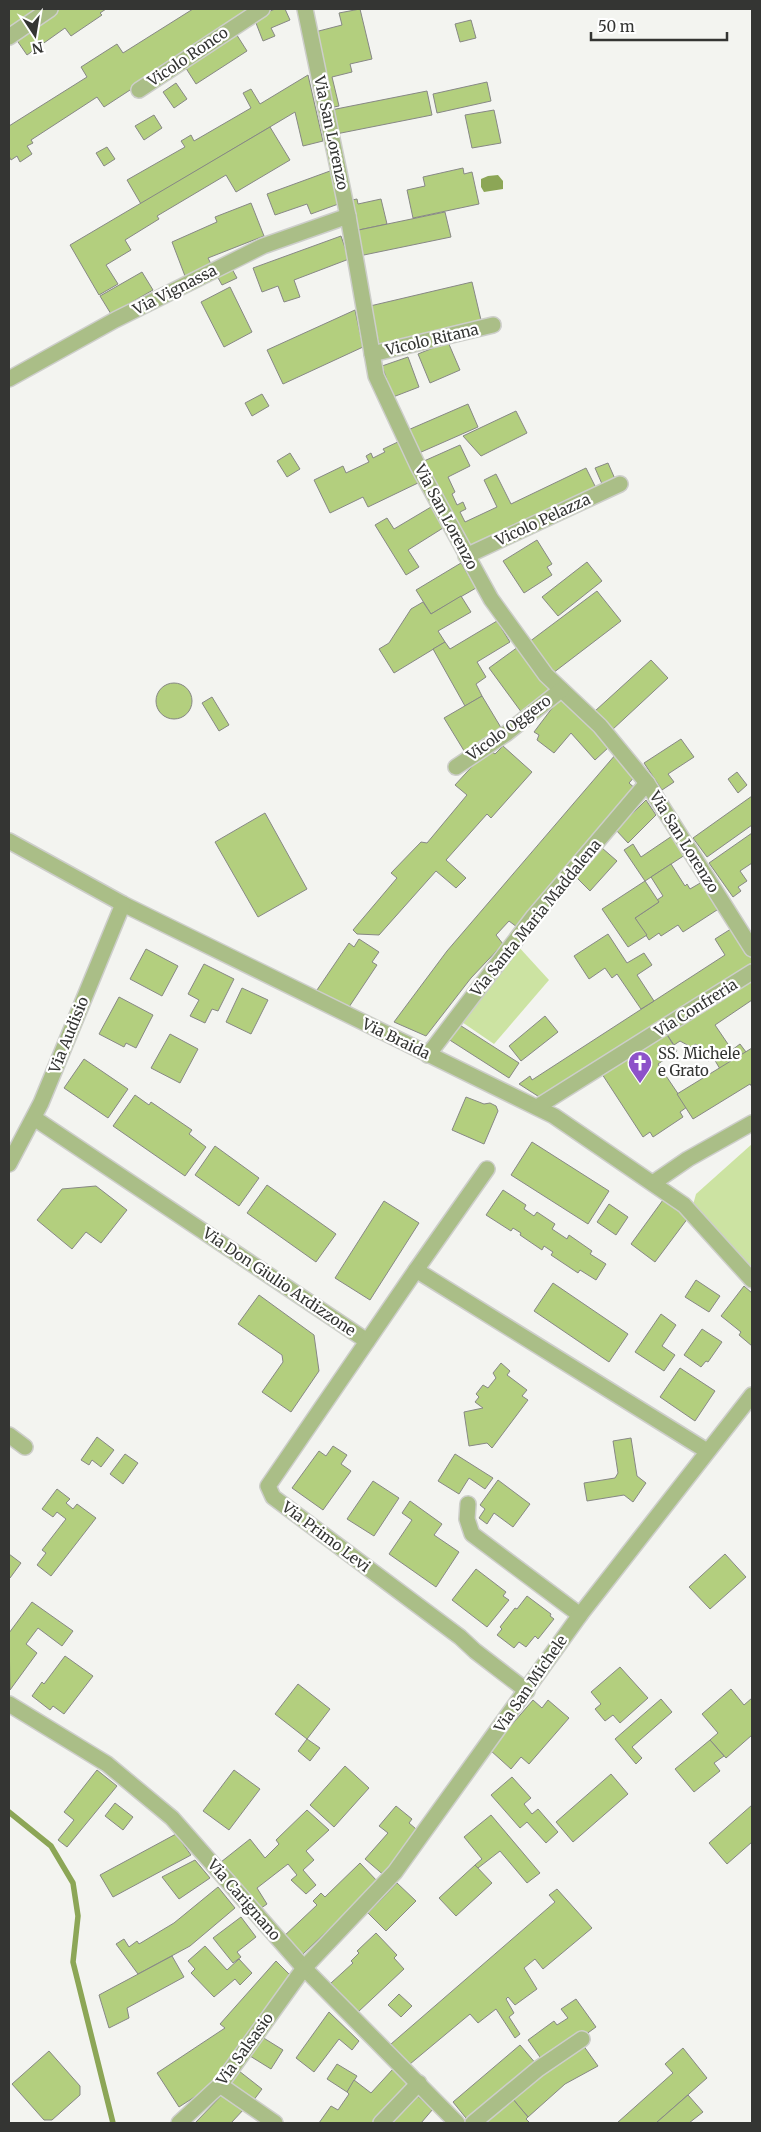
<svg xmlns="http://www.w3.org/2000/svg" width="761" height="2132" viewBox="0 0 761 2132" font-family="Merriweather,serif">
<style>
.green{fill:#cce3a2}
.water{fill:#8ca656}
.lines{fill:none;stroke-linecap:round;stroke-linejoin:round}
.stream{stroke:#8ca656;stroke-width:5.5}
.building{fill:#b3cf7e;stroke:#878885}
.minor-casing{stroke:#cdceca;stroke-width:18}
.minor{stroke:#aabe87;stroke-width:15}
.labels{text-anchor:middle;stroke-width:4.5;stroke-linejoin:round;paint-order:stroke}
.street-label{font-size:15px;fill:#343533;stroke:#fff}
.poi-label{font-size:15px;fill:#343533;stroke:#fff;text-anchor:start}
</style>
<rect width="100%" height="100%" fill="#f3f4f0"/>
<g class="green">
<path d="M517 945 549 980 494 1044 459 1020Z"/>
<path d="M752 1144V1274L693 1205 696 1194Z"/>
</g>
<path class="water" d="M498 175 503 181V189L484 192 481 187V179L488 176Z"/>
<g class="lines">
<path class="stream" d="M9 1812 51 1846 73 1883 78 1916 73 1962 113 2123"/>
</g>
<g class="building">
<path d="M9 9H43L9 31Z"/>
<path d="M59 9H106L100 13 102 15 71 36 65 28 27 55 16 39Z"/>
<path d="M193 9H254L104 107 97 97 31 140 33 143 27 146 32 154 20 162 17 156 11 160 9 156V126L87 77 81 67 117 44 123 53Z"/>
<path d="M275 9H285L290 20 271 28 275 36 263 41 254 18Z"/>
<path d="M360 9 372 59 350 64 352 72 332 77 339 106 329 108 311 33 342 25 339 13Z"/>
<path d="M471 20 476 38 460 42 455 24Z"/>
<path d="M233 29 247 51 196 84 182 62Z"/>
<path d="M308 75 323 141 303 146 295 112 141 204 127 180 185 147 181 141 191 135 194 141 251 108 243 93 251 89 260 104Z"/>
<path d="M487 82 491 101 437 113 433 94Z"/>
<path d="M176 83 187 99 174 108 163 92Z"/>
<path d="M427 91 432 115 336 134 331 110Z"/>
<path d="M494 110 501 143 472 148 465 115Z"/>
<path d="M154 115 162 128 144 140 135 126Z"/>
<path d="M270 127 290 160 236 192 226 175 157 216 159 219 125 240 131 250 106 265 118 284 99 295 70 245Z"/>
<path d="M107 147 115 159 104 166 96 153Z"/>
<path d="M463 168 464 174 472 172 479 204 413 218 407 190 425 186 423 177Z"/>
<path d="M330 171 341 203 311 214 307 204 275 215 267 194Z"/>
<path d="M357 199 358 204 381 199 387 224 354 231 347 201Z"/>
<path d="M251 203 264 236 208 258 212 266 185 276 172 242 217 222 215 217Z"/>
<path d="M445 212 451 237 359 256 354 231Z"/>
<path d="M341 236 349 259 294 280 300 297 284 302 278 286 262 292 253 268Z"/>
<path d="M232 269 237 278 222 285 217 276Z"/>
<path d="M142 272 153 290 111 314 100 296Z"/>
<path d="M472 282 481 320 379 344 370 306Z"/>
<path d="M230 287 252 332 224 347 201 302Z"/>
<path d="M355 310 363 347 283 384 267 350Z"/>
<path d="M448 342 460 370 430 383 418 354Z"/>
<path d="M408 357 419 387 393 397 382 366Z"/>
<path d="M262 394 269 406 252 416 245 403Z"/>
<path d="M468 404 478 427 419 453 408 430Z"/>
<path d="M516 411 527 433 481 456 463 436Z"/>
<path d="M400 441 420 482 368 507 363 497 330 513 314 480 343 466 346 473 369 462 366 456 371 453 373 458 385 452 383 449Z"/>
<path d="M460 445 470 466 448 477 455 492 452 494 457 505 463 502 466 509 460 512 465 522 497 507 484 480 496 474 511 504 586 468 597 490 468 552 424 461Z"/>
<path d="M290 453 300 469 287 477 277 461Z"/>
<path d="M608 463 615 479 602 484 595 468Z"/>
<path d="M431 507 443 528 408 550 419 567 406 575 375 525 387 518 394 529Z"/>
<path d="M537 540 552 564 547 567 552 575 524 593 503 561Z"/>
<path d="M587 562 602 581 558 616 542 597Z"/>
<path d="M461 563 476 588 431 614 416 590Z"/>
<path d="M597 591 621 621 553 673 529 642Z"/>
<path d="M461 596 471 612 438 631 445 642 394 673 379 649 389 643 411 609 423 602 431 614Z"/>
<path d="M497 621 510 642 477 662 486 677 476 684 482 696 465 706 433 649 445 642 450 649Z"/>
<path d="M518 647 551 692 522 713 489 668Z"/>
<path d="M651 660 668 678 612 730 595 711Z"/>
<circle cx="174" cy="701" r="18"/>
<path d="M482 696 503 731 466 754 444 718Z"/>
<path d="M212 697 229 725 219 731 202 703Z"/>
<path d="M559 699 581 715 609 747 595 760 571 733 554 753 537 740 539 735 534 732Z"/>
<path d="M681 739 694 757 668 774 674 782 662 790 644 763Z"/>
<path d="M503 746 532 772 491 818 487 814 446 860 466 878 456 888 436 871 379 935 357 934 353 930 397 878 391 873 421 842 427 843 467 795 455 785 488 749 495 754Z"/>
<path d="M616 754 637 774 629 783 637 790 517 927 509 921 496 935 503 944 471 978 426 1036 394 1022 447 951Z"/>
<path d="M737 772 747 785 738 793 728 779Z"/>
<path d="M752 796V825L707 857 693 838Z"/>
<path d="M646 800 656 815 628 843 616 830Z"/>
<path d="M265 813 307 889 258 917 215 842Z"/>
<path d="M752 833V863L740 871 747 881 738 887 741 891 733 897 709 863Z"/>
<path d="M675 834 688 853 645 881 624 850 633 844 641 857Z"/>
<path d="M602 848 617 861 590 891 576 877Z"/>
<path d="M671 864 685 886 687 884 690 889 702 882 720 908 683 932 678 925 661 936 659 933 649 940 635 918 659 902 657 900 663 896 651 877Z"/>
<path d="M645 881 659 902 635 918 647 935 628 947 602 909Z"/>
<path d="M734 927 752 956V964L544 1100 519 1084 530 1076 532 1080 725 955 715 939Z"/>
<path d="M608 934 627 963 644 953 652 965 637 975 654 1001 641 1009 617 974 612 978 605 968 589 979 574 956Z"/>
<path d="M359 939 379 952 372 962 377 965 347 1010 317 990 349 943 354 947Z"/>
<path d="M146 949 178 966 162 996 130 979Z"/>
<path d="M204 964 234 979 218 1011 212 1009 205 1023 190 1016 199 1000 188 994Z"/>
<path d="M752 974V1000L715 1025 732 1050 740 1044 746 1052 720 1069 713 1057 708 1061 696 1044 691 1047 680 1041 674 1045 666 1033Z"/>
<path d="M242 988 268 1000 251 1034 226 1022Z"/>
<path d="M119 997 153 1015 136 1048 126 1043 124 1047 99 1034Z"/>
<path d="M545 1016 558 1032 521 1061 509 1046Z"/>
<path d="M455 1022 519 1063 509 1078 445 1037Z"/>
<path d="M666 1033 677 1051 658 1064 687 1107 680 1112 683 1117 653 1137 650 1132 643 1137 602 1074Z"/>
<path d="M170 1034 198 1049 180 1083 151 1068Z"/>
<path d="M752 1048V1087L750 1084 693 1119 677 1094Z"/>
<path d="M84 1059 128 1089 108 1118 64 1088Z"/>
<path d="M135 1095 149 1105 151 1102 192 1130 189 1134 206 1147 185 1176 113 1126Z"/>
<path d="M466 1097 484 1104 490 1103 496 1106 498 1111 484 1144 452 1130Z"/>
<path d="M532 1142 609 1191 588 1224 511 1175Z"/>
<path d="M215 1146 259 1178 239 1206 195 1175Z"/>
<path d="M267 1185 336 1234 316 1262 247 1213Z"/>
<path d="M96 1186 127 1210 101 1243 86 1232 72 1249 37 1220 62 1189Z"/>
<path d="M503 1190 526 1205 524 1209 534 1216 537 1212 555 1224 552 1229 567 1239 569 1235 592 1251 590 1254 606 1264 596 1280 580 1270 578 1273 551 1255 553 1252 544 1246 542 1250 520 1235 521 1233 513 1228 511 1231 486 1215Z"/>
<path d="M663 1200 688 1218 655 1262 631 1244Z"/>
<path d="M384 1201 419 1223 370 1300 335 1278Z"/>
<path d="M609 1204 628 1217 616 1235 597 1222Z"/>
<path d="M696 1280 720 1296 709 1312 685 1297Z"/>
<path d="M553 1283 628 1334 609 1362 534 1311Z"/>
<path d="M744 1286 752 1293V1346L739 1335 741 1332 721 1316Z"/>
<path d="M259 1295 314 1335 319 1371 291 1412 262 1392 283 1362 282 1355 238 1324Z"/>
<path d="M661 1314 676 1325 662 1346 675 1355 664 1371 635 1352Z"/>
<path d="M702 1329 722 1342 708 1362 706 1361 701 1367 684 1355Z"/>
<path d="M501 1363 510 1371 507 1375 527 1390 522 1396 528 1400 492 1448 487 1443 469 1446 464 1412 483 1408 475 1402 479 1397 476 1394 483 1385 488 1388 496 1378 493 1373Z"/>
<path d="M680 1368 715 1391 695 1421 660 1397Z"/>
<path d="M97 1437 114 1450 101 1467 92 1460 89 1465 81 1460Z"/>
<path d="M631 1438 637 1476 646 1483 633 1502 624 1495 587 1501 584 1483 615 1478 618 1473 613 1441Z"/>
<path d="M333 1446 347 1455 341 1464 351 1471 323 1510 292 1488 319 1451 326 1456Z"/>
<path d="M125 1454 138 1463 123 1484 110 1474Z"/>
<path d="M455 1454 493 1478 485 1489 469 1478 459 1494 438 1481Z"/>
<path d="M498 1480 530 1504 513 1527 494 1513 487 1524 479 1518 485 1509 480 1505Z"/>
<path d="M373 1481 399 1498 374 1536 347 1519Z"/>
<path d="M57 1489 70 1499 66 1503 73 1509 77 1504 96 1518 51 1576 37 1565 46 1553 42 1550 66 1519 57 1512 53 1517 42 1509Z"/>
<path d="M410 1501 442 1524 434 1535 459 1552 436 1587 389 1554 412 1520 402 1513Z"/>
<path d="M9 1554 21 1563 10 1578 9 1577Z"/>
<path d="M725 1554 746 1577 710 1609 689 1587Z"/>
<path d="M476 1569 506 1592 503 1596 509 1600 487 1627 452 1600Z"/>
<path d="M527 1596 551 1614 550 1616 554 1619 538 1639 535 1636 526 1647 519 1642 514 1648 497 1635 502 1629 500 1627 515 1608 517 1609Z"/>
<path d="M32 1602 73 1631 62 1646 38 1628 26 1644 37 1653 10 1690 9 1633Z"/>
<path d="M65 1656 93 1676 64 1714 53 1706 50 1710 32 1696 42 1682 44 1684Z"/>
<path d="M620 1667 648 1698 620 1723 613 1715 605 1721 595 1709 601 1704 591 1692Z"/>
<path d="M298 1684 330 1709 307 1739 275 1714Z"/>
<path d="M731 1689 744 1705 752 1698V1735L726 1758 710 1740 718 1733 702 1714Z"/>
<path d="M661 1699 672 1712 632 1747 642 1758 636 1764 615 1739Z"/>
<path d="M533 1700 542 1708 548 1700 569 1718 529 1764 521 1757 511 1769 490 1750Z"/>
<path d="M307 1739 320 1748 310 1761 298 1751Z"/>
<path d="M710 1740 724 1756 714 1763 720 1771 694 1792 675 1769Z"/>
<path d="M345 1766 369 1788 334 1827 310 1805Z"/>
<path d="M97 1770 117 1786 67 1847 58 1840 74 1820 64 1812Z"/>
<path d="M234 1770 260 1789 229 1830 203 1811Z"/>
<path d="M611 1774 628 1794 573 1842 556 1822Z"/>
<path d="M512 1777 531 1798 524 1804 532 1814 538 1809 558 1832 546 1843 527 1822 520 1828 491 1795Z"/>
<path d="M115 1803 133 1817 123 1830 105 1816Z"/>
<path d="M752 1805V1842L727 1864 709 1843Z"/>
<path d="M396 1806 412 1819 409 1823 422 1834 386 1877 365 1859 388 1833 379 1826Z"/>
<path d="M307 1810 329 1830 306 1851 314 1860 303 1870 316 1885 306 1894 291 1880 297 1875 288 1864 257 1888 267 1904 257 1911 221 1862 250 1839 265 1858 279 1844 276 1840Z"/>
<path d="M491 1815 540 1873 527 1883 500 1851 478 1868 475 1865 482 1859 464 1837Z"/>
<path d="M176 1834 191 1855 113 1897 100 1875Z"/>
<path d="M195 1860 210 1878 179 1899 162 1877Z"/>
<path d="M360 1863 378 1882 300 1957 282 1938 317 1905 313 1901 321 1893 325 1897Z"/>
<path d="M475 1865 492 1883 456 1916 439 1898Z"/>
<path d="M397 1883 416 1901 386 1931 368 1913Z"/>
<path d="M218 1887 235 1908 190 1946 138 1974 116 1944 124 1939 129 1947 137 1941 139 1944 174 1923Z"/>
<path d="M557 1889 592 1928 543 1969 535 1959 524 1968 537 1989 515 2005 508 1997 506 1999 514 2013 509 2017 520 2034 515 2038 496 2009 478 2023 470 2014 410 2064 391 2044 555 1902 549 1895Z"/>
<path d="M241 1917 256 1937 237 1952 241 1957 233 1963 213 1938Z"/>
<path d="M376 1933 397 1955 394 1958 404 1969 358 2012 331 1983 353 1963 351 1961 359 1953 357 1951Z"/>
<path d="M205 1946 227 1970 239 1959 252 1973 240 1985 235 1979 214 1997 191 1973 195 1969 188 1961Z"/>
<path d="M172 1956 184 1977 127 2008 129 2018 109 2028 99 1995Z"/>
<path d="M276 1961 293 1978 218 2082 179 2107 157 2073 225 2028 220 2024Z"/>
<path d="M399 1994 412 2006 401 2017 388 2005Z"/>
<path d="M576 1999 596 2027 545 2064 528 2040 554 2021 557 2025 568 2018 561 2009Z"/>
<path d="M329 2012 359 2041 352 2050 339 2039 314 2072 296 2058Z"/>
<path d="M262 2037 283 2050 271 2069 250 2056Z"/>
<path d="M520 2045 537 2065 470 2123 453 2102Z"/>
<path d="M583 2045 598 2066 565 2084 528 2117 512 2098 550 2064Z"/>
<path d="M683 2048 707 2078 656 2123H617L673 2073 665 2064Z"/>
<path d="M49 2051 80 2086V2095L52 2120H44L12 2084Z"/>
<path d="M337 2064 357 2076 347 2092 327 2079Z"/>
<path d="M393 2069 410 2086 376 2123H319L331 2106 338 2110 349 2094 347 2092 354 2080 371 2093Z"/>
<path d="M239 2071 262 2089 253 2101 229 2084Z"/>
<path d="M224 2093 245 2108 231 2123H195Z"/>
<path d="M415 2094 433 2109 421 2123H389Z"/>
<path d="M688 2095 703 2112 689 2123H656Z"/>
<path d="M512 2098 528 2117 526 2119 530 2123H486Z"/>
</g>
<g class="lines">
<g class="minor-casing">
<g id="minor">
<path d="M305 9 348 216 376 376 418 466 491 599 546 675 600 726 647 783 752 949"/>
<path d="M9 37 50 9"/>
<path d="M139 90 262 9"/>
<path d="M372 354 493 325"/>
<path d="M9 379 115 320 263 246 348 216"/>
<path d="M466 556 620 484"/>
<path d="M456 767 507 733 561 690"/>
<path d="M9 841 123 904 554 1116 684 1205 752 1280"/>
<path d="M428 1055 534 916 647 783"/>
<path d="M537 1107 752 972"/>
<path d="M34 1118 367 1341"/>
<path d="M9 1164 41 1103 123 904"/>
<path d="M653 1183 688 1159 752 1123"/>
<path d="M416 1270 487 1169"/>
<path d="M9 1435 25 1447"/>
<path d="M468 1504 467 1519 472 1534 580 1615"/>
<path d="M527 1691 475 1651 460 1637 273 1497 268 1486 416 1270 707 1451"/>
<path d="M9 1704 107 1764 172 1818 304 1968 457 2123"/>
<path d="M220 2085 275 2123"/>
<path d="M179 2123 220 2085 304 1968 395 1872 580 1615 752 1395"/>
<path d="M381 2123 419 2083"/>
<path d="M473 2123 538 2069 582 2039"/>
</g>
</g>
<use href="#minor" class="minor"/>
</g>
<defs>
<g id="church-pin" transform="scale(1.25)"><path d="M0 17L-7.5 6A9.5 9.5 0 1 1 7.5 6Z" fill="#8d52c9" stroke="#fff"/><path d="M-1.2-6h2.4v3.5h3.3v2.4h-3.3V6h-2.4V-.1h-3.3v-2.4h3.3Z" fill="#fff"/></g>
</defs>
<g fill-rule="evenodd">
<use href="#church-pin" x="640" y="1063"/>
</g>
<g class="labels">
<g class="street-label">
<text transform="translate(188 57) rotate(-34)" y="5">Vicolo Ronco</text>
<text transform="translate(331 133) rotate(78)" y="5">Via San Lorenzo</text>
<text transform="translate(175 290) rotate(-27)" y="5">Via Vignassa</text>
<text transform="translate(432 340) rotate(-13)" y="5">Vicolo Ritana</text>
<text transform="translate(446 517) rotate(62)" y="5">Via San Lorenzo</text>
<text transform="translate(543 520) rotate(-25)" y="5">Vicolo Pelazza</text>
<text transform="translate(509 728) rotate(-36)" y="5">Vicolo Oggero</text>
<text transform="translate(684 842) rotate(58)" y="5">Via San Lorenzo</text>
<text transform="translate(536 918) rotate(-51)" y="5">Via Santa Maria Maddalena</text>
<text transform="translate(696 1008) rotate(-32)" y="5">Via Confreria</text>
<text transform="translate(69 1035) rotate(-68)" y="5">Via Audisio</text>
<text transform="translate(396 1039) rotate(26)" y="5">Via Braida</text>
<text transform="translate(279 1282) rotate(34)" y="5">Via Don Giulio Ardizzone</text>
<text transform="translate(326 1537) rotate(37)" y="5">Via Primo Levi</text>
<text transform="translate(531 1684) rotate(-55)" y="5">Via San Michele</text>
<text transform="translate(244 1900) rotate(49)" y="5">Via Carignano</text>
<text transform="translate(245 2049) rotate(-54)" y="5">Via Salsasio</text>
</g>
<g class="poi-label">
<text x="658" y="1059">SS. Michele<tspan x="658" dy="17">e Grato</tspan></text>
</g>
</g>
<rect width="761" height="2132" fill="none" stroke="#343533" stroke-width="20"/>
<g transform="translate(35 35) rotate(168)" stroke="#ffffff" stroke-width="4" paint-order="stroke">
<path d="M0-4L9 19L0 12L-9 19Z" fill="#343533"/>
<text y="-8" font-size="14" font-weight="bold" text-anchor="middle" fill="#343533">N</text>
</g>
<path d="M591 32v8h136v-8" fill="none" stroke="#343533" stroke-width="2.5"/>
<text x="598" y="32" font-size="15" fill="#343533" stroke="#ffffff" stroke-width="4" paint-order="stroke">50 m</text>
</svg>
